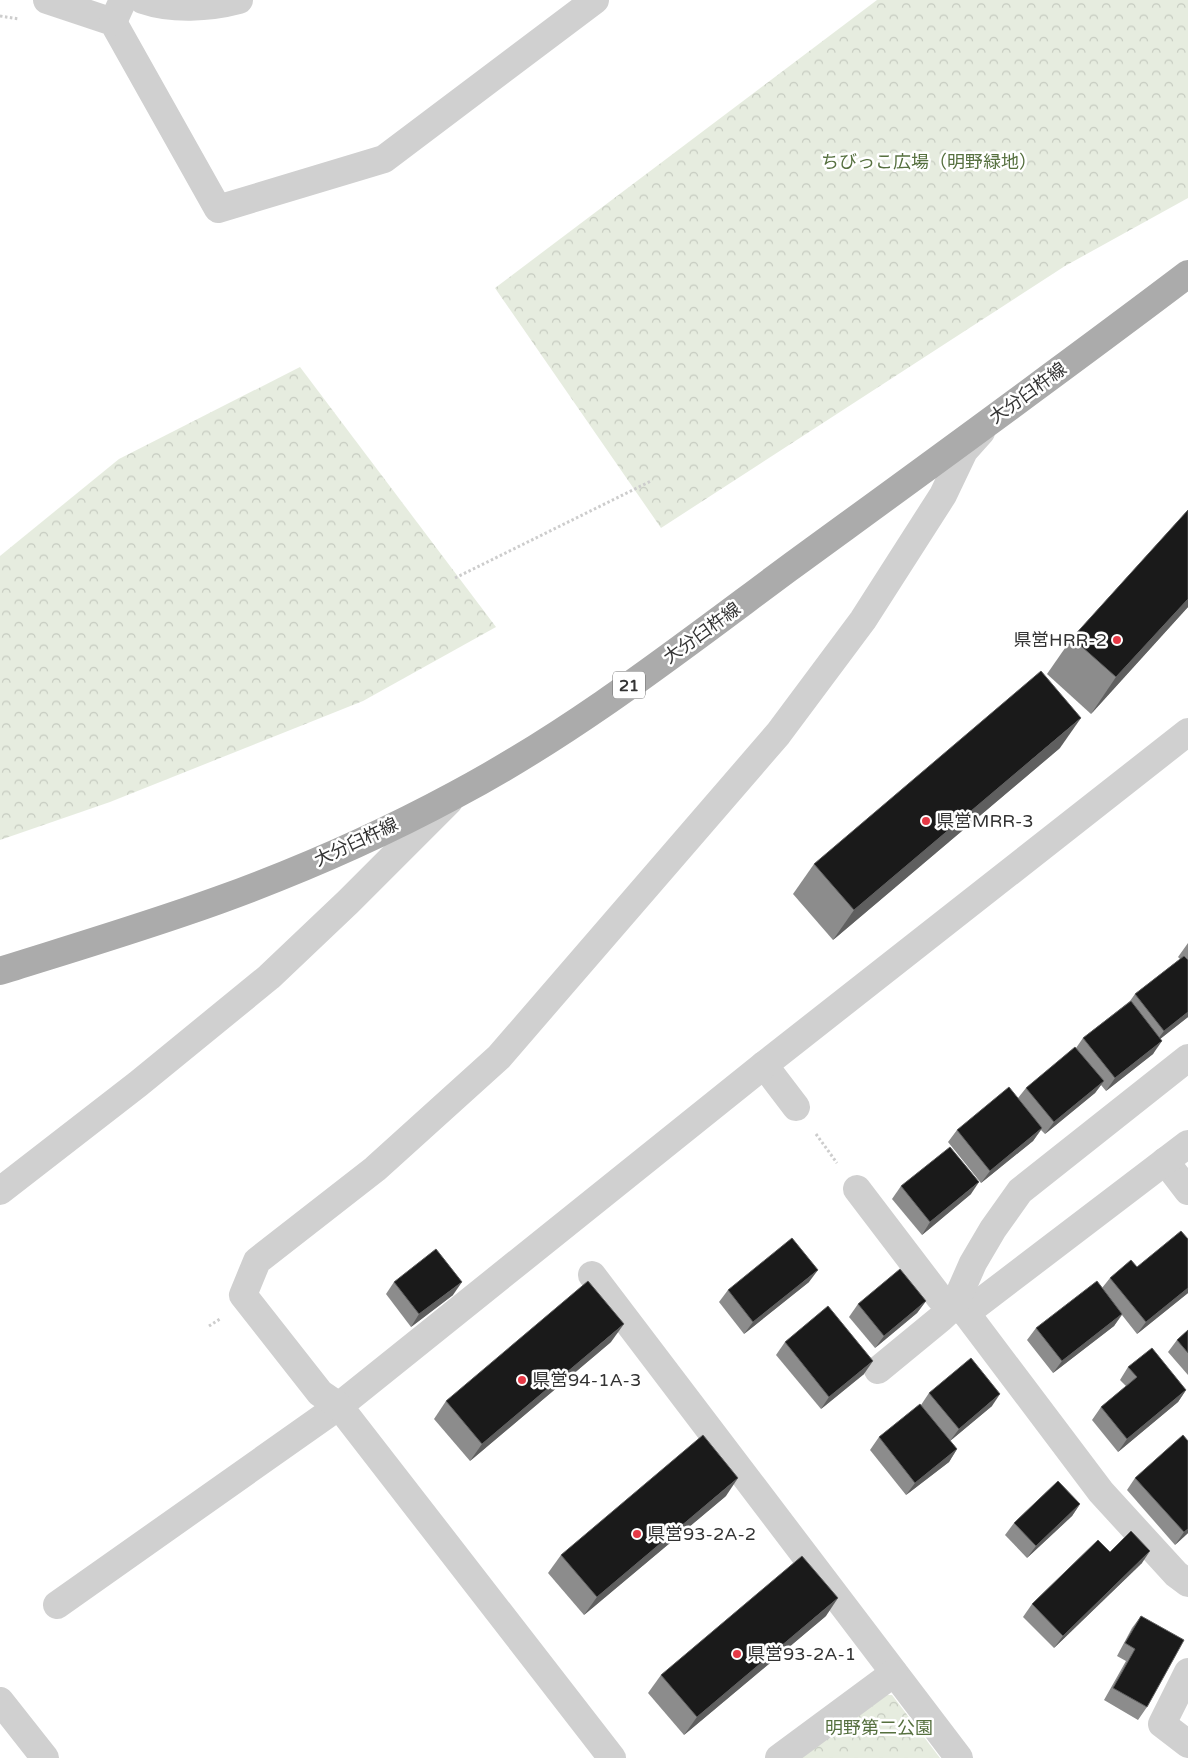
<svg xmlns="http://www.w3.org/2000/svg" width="1188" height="1758" viewBox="0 0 1188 1758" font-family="'Varela Round','Noto Sans JP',sans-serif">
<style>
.park{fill:url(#park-crowns)}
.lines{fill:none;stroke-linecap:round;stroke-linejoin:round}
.path{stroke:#cdcdcd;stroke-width:3;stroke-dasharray:2.5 2.5;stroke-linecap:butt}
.minor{stroke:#d0d0d0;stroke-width:28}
.tertiary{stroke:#d0d0d0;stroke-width:28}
.primary{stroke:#ababab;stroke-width:28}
.wall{fill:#8c8c8c}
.shaded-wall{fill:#5f5f5f}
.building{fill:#1a1a1a;stroke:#5f5f5f}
.poi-dot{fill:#e63946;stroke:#fff;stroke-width:2}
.labels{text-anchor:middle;stroke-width:5;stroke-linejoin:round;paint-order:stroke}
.shield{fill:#fff;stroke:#707070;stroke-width:1}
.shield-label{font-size:16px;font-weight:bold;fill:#333}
.park-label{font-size:18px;fill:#56703f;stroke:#fff}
.street-label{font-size:18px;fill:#333;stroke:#fff}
.poi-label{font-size:18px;fill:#333;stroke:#fff;text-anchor:start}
</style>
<defs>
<pattern id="park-crowns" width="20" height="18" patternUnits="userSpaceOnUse" patternTransform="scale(1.25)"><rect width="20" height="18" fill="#e6ecdf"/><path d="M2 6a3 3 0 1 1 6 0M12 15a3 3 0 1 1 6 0" fill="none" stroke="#c6cbc0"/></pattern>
</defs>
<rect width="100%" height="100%" fill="#fff"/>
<g class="park">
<path d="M877 0H1188V198L1065 266 661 528 495 288Z"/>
<path d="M300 367 496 627 363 701 110 802 0 840V556L119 459Z"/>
<path d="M873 1695H892L940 1758H791Z"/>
</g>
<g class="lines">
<g class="path">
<path d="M0 16 19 19"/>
<path d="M455 578 651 481"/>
<path d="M816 1134 837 1163"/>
<path d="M209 1326 220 1319"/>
</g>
<g class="minor">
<path d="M47 0 113 22 218 209 384 159 595 0"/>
<path d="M143 0C172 10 209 8 239 0"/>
<path d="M113 22 123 0"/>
<path d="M764 1065 796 1107"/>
<path d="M1165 1161 1188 1191"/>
<path d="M857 1189 940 1298 966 1313 1101 1492 1176 1574 1188 1583"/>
<path d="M0 1191 138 1084 269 977 348 902 449 801"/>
<path d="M592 1275 959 1758"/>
<path d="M966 1313 1188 1144"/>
<path d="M878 1370 940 1319 954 1306 973 1263 993 1229 1020 1191 1188 1058"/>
<path d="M57 1605 339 1406 764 1065 1188 732"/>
<path d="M1188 1672 1162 1724 1188 1744"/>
<path d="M612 1758 339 1406 320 1393 243 1295 257 1261 375 1169 499 1057 778 734 863 620 943 495 964 451 981 432"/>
<path d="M779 1758 894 1673"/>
</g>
<path class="tertiary" d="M0 1701 45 1758"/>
<path class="primary" d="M0 971C73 948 147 926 219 900 299 871 379 836 455 795 574 732 681 648 789 568 922 471 1056 374 1188 274"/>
</g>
<g class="wall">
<path d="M1188 510V607L1091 714 1047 674 1072 638Z"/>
<path d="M1060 748 833 940 793 894 814 864Z"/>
<path d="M1188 943V1017L1160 1039 1153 1054 1106 1091 1101 1085 1095 1093 1045 1134 1041 1130 1033 1141 981 1183 948 1142 957 1130 1018 1098 1026 1088 1076 1048 1083 1038 1130 1001 1135 994 1180 959 1178 957Z"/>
<path d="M901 1186 971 1194 922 1235 892 1199Z"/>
<path d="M1188 1239V1293L1137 1334 1122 1315 1114 1326 1053 1373 1027 1340 1036 1328 1102 1288 1110 1278 1137 1267Z"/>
<path d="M394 1282 453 1295 411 1327 386 1294Z"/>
<path d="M809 1282 744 1334 719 1302 728 1290Z"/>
<path d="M926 1301 917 1313 875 1348 849 1317 858 1304Z"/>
<path d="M1188 1330V1375L1168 1352 1177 1340Z"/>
<path d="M611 1342 470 1461 434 1419 446 1401Z"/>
<path d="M785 1342 864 1374 821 1409 776 1355Z"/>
<path d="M1128 1367 1186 1390 1178 1402 1118 1452 1092 1420 1101 1407 1126 1386 1120 1380Z"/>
<path d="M929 1393 992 1406 950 1441 957 1449 949 1462 906 1495 870 1450 879 1437 921 1405Z"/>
<path d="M1135 1478 1188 1533 1175 1545 1127 1490Z"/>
<path d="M726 1496 584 1615 548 1573 561 1555Z"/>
<path d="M1080 1504 1072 1516 1027 1558 1005 1535 1014 1523Z"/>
<path d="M1110 1552 1142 1563 1054 1648 1023 1617 1032 1604Z"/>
<path d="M826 1616 684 1735 648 1693 661 1675Z"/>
<path d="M1141 1616 1147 1707 1138 1720 1104 1700 1126 1661 1117 1656 1132 1628Z"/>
</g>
<g class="shaded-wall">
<path d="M1188 599V607L1091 714 1116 677Z"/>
<path d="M1081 718 1060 748 833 940 854 910Z"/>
<path d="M1188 1012V1017L1155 1043 1164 1031Z"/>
<path d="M1162 1041 1153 1054 1106 1091 1115 1078Z"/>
<path d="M1104 1081 1095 1093 1045 1134 1054 1122Z"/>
<path d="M1042 1128 1033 1141 981 1183 990 1171Z"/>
<path d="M979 1182 971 1194 922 1235 930 1222Z"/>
<path d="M818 1270 809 1282 744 1334 753 1322Z"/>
<path d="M462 1282 453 1295 411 1327 419 1314Z"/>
<path d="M1188 1288V1293L1137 1334 1146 1322Z"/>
<path d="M926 1301 917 1313 875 1348 884 1336Z"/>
<path d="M1122 1314 1114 1326 1053 1373 1062 1361Z"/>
<path d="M624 1324 611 1342 470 1461 482 1444Z"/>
<path d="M873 1361 864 1374 821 1409 829 1397Z"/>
<path d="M1186 1390 1178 1402 1118 1452 1127 1439Z"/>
<path d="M1000 1394 992 1406 950 1441 959 1429Z"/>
<path d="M957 1449 949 1462 906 1495 915 1483Z"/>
<path d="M738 1478 726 1496 584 1615 597 1597Z"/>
<path d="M1080 1504 1072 1516 1027 1558 1036 1546Z"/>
<path d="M1188 1529V1533L1175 1545 1184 1532Z"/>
<path d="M1150 1551 1142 1563 1054 1648 1063 1636Z"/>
<path d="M838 1598 826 1616 684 1735 697 1717Z"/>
</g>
<g class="building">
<path d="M1188 510V599L1116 677 1072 638Z"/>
<path d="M1041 671 1081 718 854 910 814 864Z"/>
<path d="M1184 956 1188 960V1012L1164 1031 1135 994Z"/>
<path d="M1131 1001 1162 1041 1115 1078 1083 1038Z"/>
<path d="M1075 1047 1104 1081 1054 1122 1026 1088Z"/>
<path d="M1009 1087 1042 1128 990 1171 957 1130Z"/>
<path d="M950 1147 979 1182 930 1222 901 1186Z"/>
<path d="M1181 1231 1188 1239V1288L1146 1322 1110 1278 1131 1260 1137 1267Z"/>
<path d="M792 1238 818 1270 753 1322 728 1290Z"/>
<path d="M436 1249 462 1282 419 1314 394 1282Z"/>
<path d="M900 1269 926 1301 884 1336 858 1304Z"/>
<path d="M588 1281 624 1324 482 1444 446 1401Z"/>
<path d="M1097 1281 1122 1314 1062 1361 1036 1328Z"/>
<path d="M828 1306 873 1361 829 1397 785 1342Z"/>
<path d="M1188 1330V1353L1177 1340Z"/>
<path d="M1152 1348 1186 1390 1127 1439 1101 1407 1137 1377 1128 1367Z"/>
<path d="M971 1358 1000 1394 959 1429 929 1393Z"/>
<path d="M920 1404 957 1449 915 1483 879 1437Z"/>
<path d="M703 1435 738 1478 597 1597 561 1555Z"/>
<path d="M1183 1435 1188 1441V1529L1184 1532 1135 1478Z"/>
<path d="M1058 1481 1080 1504 1036 1546 1014 1523Z"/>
<path d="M1131 1531 1150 1551 1063 1636 1032 1604 1098 1540 1110 1552Z"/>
<path d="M802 1556 838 1598 697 1717 661 1675Z"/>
<path d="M1141 1616 1184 1640 1147 1707 1113 1688 1135 1649 1125 1643Z"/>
</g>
<g class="poi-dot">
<circle cx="1117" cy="640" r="5"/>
<circle cx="926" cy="821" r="5"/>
<circle cx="522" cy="1380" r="5"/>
<circle cx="637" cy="1534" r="5"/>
<circle cx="737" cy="1654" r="5"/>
</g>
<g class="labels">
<rect class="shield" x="613" y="671.5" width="32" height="27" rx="4"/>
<g class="shield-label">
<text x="629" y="691">21</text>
</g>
<g class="park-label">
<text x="929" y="168">ちびっこ広場（明野緑地）</text>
<text x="879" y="1734">明野第二公園</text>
</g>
<g class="street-label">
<text transform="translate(1028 393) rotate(-36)" y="6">大分臼杵線</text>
<text transform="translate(702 633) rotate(-36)" y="6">大分臼杵線</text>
<text transform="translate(356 842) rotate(-25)" y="6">大分臼杵線</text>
</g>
<g class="poi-label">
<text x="1107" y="646" text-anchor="end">県営HRR-2</text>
<text x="936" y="827">県営MRR-3</text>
<text x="532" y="1386">県営94-1A-3</text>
<text x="647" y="1540">県営93-2A-2</text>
<text x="747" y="1660">県営93-2A-1</text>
</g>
</g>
</svg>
